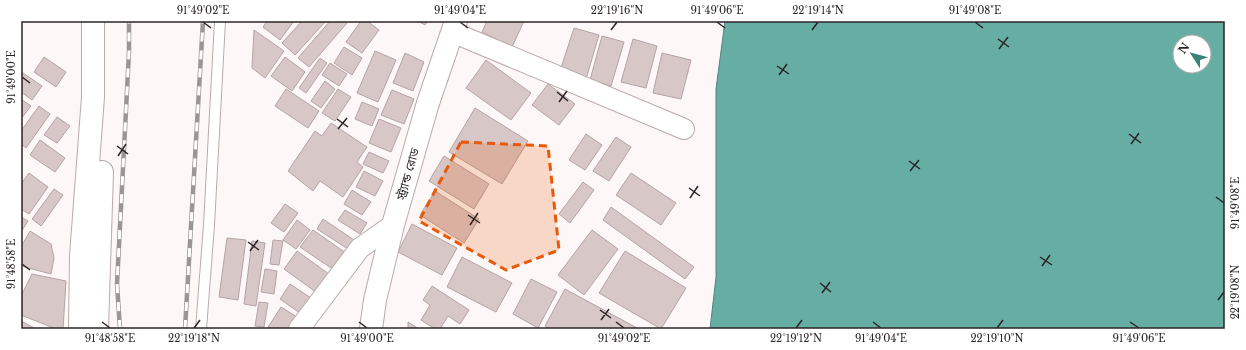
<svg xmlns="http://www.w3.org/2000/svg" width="1246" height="350" viewBox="0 0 1246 350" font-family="'Libre Baskerville','Noto Sans Bengali',serif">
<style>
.water{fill:#66ada3;stroke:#55847e;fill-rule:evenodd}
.building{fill:#d7c7c7;stroke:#b4a4a4}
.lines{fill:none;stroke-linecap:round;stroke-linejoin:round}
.lane-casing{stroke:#baaaaa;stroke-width:12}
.street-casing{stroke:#baaaaa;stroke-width:22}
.secondary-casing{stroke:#baaaaa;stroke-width:24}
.lane{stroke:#fff;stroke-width:10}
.street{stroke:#fff;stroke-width:20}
.secondary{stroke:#fff;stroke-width:22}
.rail-casing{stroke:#9c9595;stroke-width:4.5}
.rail{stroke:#fff;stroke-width:3;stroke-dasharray:9;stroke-linecap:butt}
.marked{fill:#e8590c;fill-opacity:0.2;stroke:#e8590c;stroke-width:3;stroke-dasharray:8 5;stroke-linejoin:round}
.ticks{fill:none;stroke:#2c2526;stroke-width:1.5}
.labels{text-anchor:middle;stroke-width:3;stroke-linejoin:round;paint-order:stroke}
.street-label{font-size:12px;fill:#2c2526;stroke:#fff}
.neatline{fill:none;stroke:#2c2526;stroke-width:1.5}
.ticks-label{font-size:10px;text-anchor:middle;fill:#2c2526}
</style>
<rect width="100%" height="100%" fill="#fef7f7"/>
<path class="water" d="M725 21H1225V329H710L716 277V89ZM1180 42H1204V66H1180Z"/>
<g class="building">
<path d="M267 21H294L280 40 263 27Z"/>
<path d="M302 21H326L295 55 282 43Z"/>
<path d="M330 21H345L347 23 309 67 298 58Z"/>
<path d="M361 21H367L379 30 362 53 346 42Z"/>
<path d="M418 21H428L425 25Z"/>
<path d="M487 21H524L512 47 482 32Z"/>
<path d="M574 28 599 35 586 79 560 71Z"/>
<path d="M254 30 284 51 265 78 252 68Z"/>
<path d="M602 36 624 42 611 86 590 80Z"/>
<path d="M633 39 657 46 646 88 621 82Z"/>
<path d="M344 47 362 58 352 75 334 63Z"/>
<path d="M375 51 396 60 378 102 357 93Z"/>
<path d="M405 53 424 62 413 91 393 83Z"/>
<path d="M662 53 691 60 681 99 653 93Z"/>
<path d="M44 57 66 72 56 87 34 72Z"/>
<path d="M285 57 305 72 292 91 271 76Z"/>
<path d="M320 58 327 63 306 93 299 88Z"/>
<path d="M486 60 531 93 511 120 466 88Z"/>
<path d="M330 63 347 74 339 86 322 75Z"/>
<path d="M23 73 42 86 32 100 21 92V76Z"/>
<path d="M325 81 335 89 321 108 311 101Z"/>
<path d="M548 84 575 104 559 125 532 105Z"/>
<path d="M286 89 319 111 308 128 275 106Z"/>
<path d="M338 89 351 97 335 121 322 113Z"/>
<path d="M392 90 414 99 404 124 381 115Z"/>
<path d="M21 99 31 106 21 119Z"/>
<path d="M362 102 379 109 372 126 355 119Z"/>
<path d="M39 106 50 114 26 148 21 144V131Z"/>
<path d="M475 108 528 141 502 184 449 152Z"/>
<path d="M57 117 70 126 57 143 44 135Z"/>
<path d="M379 119 401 128 391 152 369 143Z"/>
<path d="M331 123 367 147 357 162 363 167 343 197 320 181 313 191 288 171 315 131 322 136Z"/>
<path d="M586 134 602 145 585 170 569 160Z"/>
<path d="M616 137 631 147 609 181 593 171Z"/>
<path d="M40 140 65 158 55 172 30 155Z"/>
<path d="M369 152 389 161 383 173 363 164Z"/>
<path d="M444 156 489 184 474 209 429 181Z"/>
<path d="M364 171 383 181 375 196 356 187Z"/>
<path d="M29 173 48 187 29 214 21 209V184Z"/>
<path d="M631 173 676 203 661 225 616 195Z"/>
<path d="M583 182 594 190 570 223 559 214Z"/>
<path d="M54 189 63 195 41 226 32 219Z"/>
<path d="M352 190 371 202 362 215 344 204Z"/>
<path d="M435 191 479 219 464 243 420 215Z"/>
<path d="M285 204 298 213 284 232 271 223Z"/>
<path d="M611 207 694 267 685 279 603 220Z"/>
<path d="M345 210 367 223 360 234 338 220Z"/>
<path d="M21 217 28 221 21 232Z"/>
<path d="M323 219 357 242 351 251 317 229Z"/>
<path d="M297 220 310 230 296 249 283 240Z"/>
<path d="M412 224 457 248 442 275 398 252Z"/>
<path d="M313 230 346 253 334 270 300 247Z"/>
<path d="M592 230 618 249 584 295 558 275Z"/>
<path d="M30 231 51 244 54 258 51 274 21 266V247Z"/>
<path d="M227 238 246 240 238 300 219 297Z"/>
<path d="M273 240 283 241 279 265 270 264Z"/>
<path d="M252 241 265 243 256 306 244 304Z"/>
<path d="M297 251 333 277 320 295 284 269Z"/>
<path d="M625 251 686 288 661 329 599 293Z"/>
<path d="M462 257 512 283 496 312 447 287Z"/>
<path d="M265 269 277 271 274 294 261 292Z"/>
<path d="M32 274 66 281 63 329H56L21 315V296Z"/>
<path d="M531 279 557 292 538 328 513 314Z"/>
<path d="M290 284 314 300 304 316 280 299Z"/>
<path d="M432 286 469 310 460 324 448 316 440 329H435L421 320 430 305 423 300Z"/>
<path d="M565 289 639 329H550L545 326Z"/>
<path d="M259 302 268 303 264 327 255 326Z"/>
<path d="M281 307 300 319 293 329H267Z"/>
<path d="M21 321 36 329H21Z"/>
<path d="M408 322 419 329H408Z"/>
</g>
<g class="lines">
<g class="lane-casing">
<path id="lane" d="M201 329 209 225 220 21"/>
</g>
<g class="street-casing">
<g id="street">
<path d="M452 32 684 129"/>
<path d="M299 329 360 248 393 225"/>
</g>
</g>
<g class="secondary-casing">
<g id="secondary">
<path d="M80 329 81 256 93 97V21"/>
<path d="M97 329 102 172"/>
<path d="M371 329 375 300 393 225 428 103 456 21"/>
</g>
</g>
<use href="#lane" class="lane"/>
<use href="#street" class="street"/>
<use href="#secondary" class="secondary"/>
<g class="rail-casing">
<g id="rail">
<path d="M120 329 117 284 129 52V21"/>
<path d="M185 329 203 21"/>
</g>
</g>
<use href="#rail" class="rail"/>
</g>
<path class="marked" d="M461 142 548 146 559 250 506 270 419 221Z"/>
<path class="ticks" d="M203 22 211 28M460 22 468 28M717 22 725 28M975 22 983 28M611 30 617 22M812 30 818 22M998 39 1009 47M999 49 1008 37M777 66 789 74M779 75 787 64M22 77 30 83M557 92 568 101M559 102 567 91M337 119 348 127M338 129 347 118M1129 134 1141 143M1131 144 1139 133M117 146 128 154M118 156 126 144M909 161 920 169M910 171 919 160M689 188 700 196M1216 197 1224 203M690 198 698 186M468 215 480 223M470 225 478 213M248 242 259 250M250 251 258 240M1040 257 1052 265M22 264 30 270M1042 266 1050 255M820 283 831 292M822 293 830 282M1218 300 1224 292M600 310 611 318M601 320 609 309M102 322 110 328M359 322 367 328M616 322 624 328M873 322 881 328M1130 322 1139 328M194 328 200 320M796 328 802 320M997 328 1003 320"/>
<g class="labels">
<g class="street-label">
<text transform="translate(408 174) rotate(-74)" y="4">স্ট্র্যান্ড রোড</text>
</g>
</g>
<rect width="1246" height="350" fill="none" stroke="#ffffff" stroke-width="44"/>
<g transform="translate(1192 54) rotate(306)"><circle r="19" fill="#ffffff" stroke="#aba8a8"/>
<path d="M0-3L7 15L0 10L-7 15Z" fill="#3c8279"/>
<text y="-6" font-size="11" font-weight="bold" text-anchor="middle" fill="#2c2526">N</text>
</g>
<rect x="22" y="22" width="1202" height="306" class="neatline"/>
<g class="ticks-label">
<text x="203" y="14">91°49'02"E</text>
<text x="460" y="14">91°49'04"E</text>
<text x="617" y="14">22°19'16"N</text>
<text x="717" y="14">91°49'06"E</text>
<text x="818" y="14">22°19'14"N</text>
<text x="975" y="14">91°49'08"E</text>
<text transform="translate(11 77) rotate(-90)" y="4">91°49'00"E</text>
<text transform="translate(1235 203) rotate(-90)" y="4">91°49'08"E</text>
<text transform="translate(11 264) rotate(-90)" y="4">91°48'58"E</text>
<text transform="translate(1235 292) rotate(-90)" y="4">22°19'08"N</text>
<text x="110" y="342">91°48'58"E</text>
<text x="194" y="342">22°19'18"N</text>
<text x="367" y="342">91°49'00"E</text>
<text x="624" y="342">91°49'02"E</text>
<text x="796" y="342">22°19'12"N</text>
<text x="881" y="342">91°49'04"E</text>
<text x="997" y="342">22°19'10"N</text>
<text x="1139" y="342">91°49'06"E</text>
</g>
</svg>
